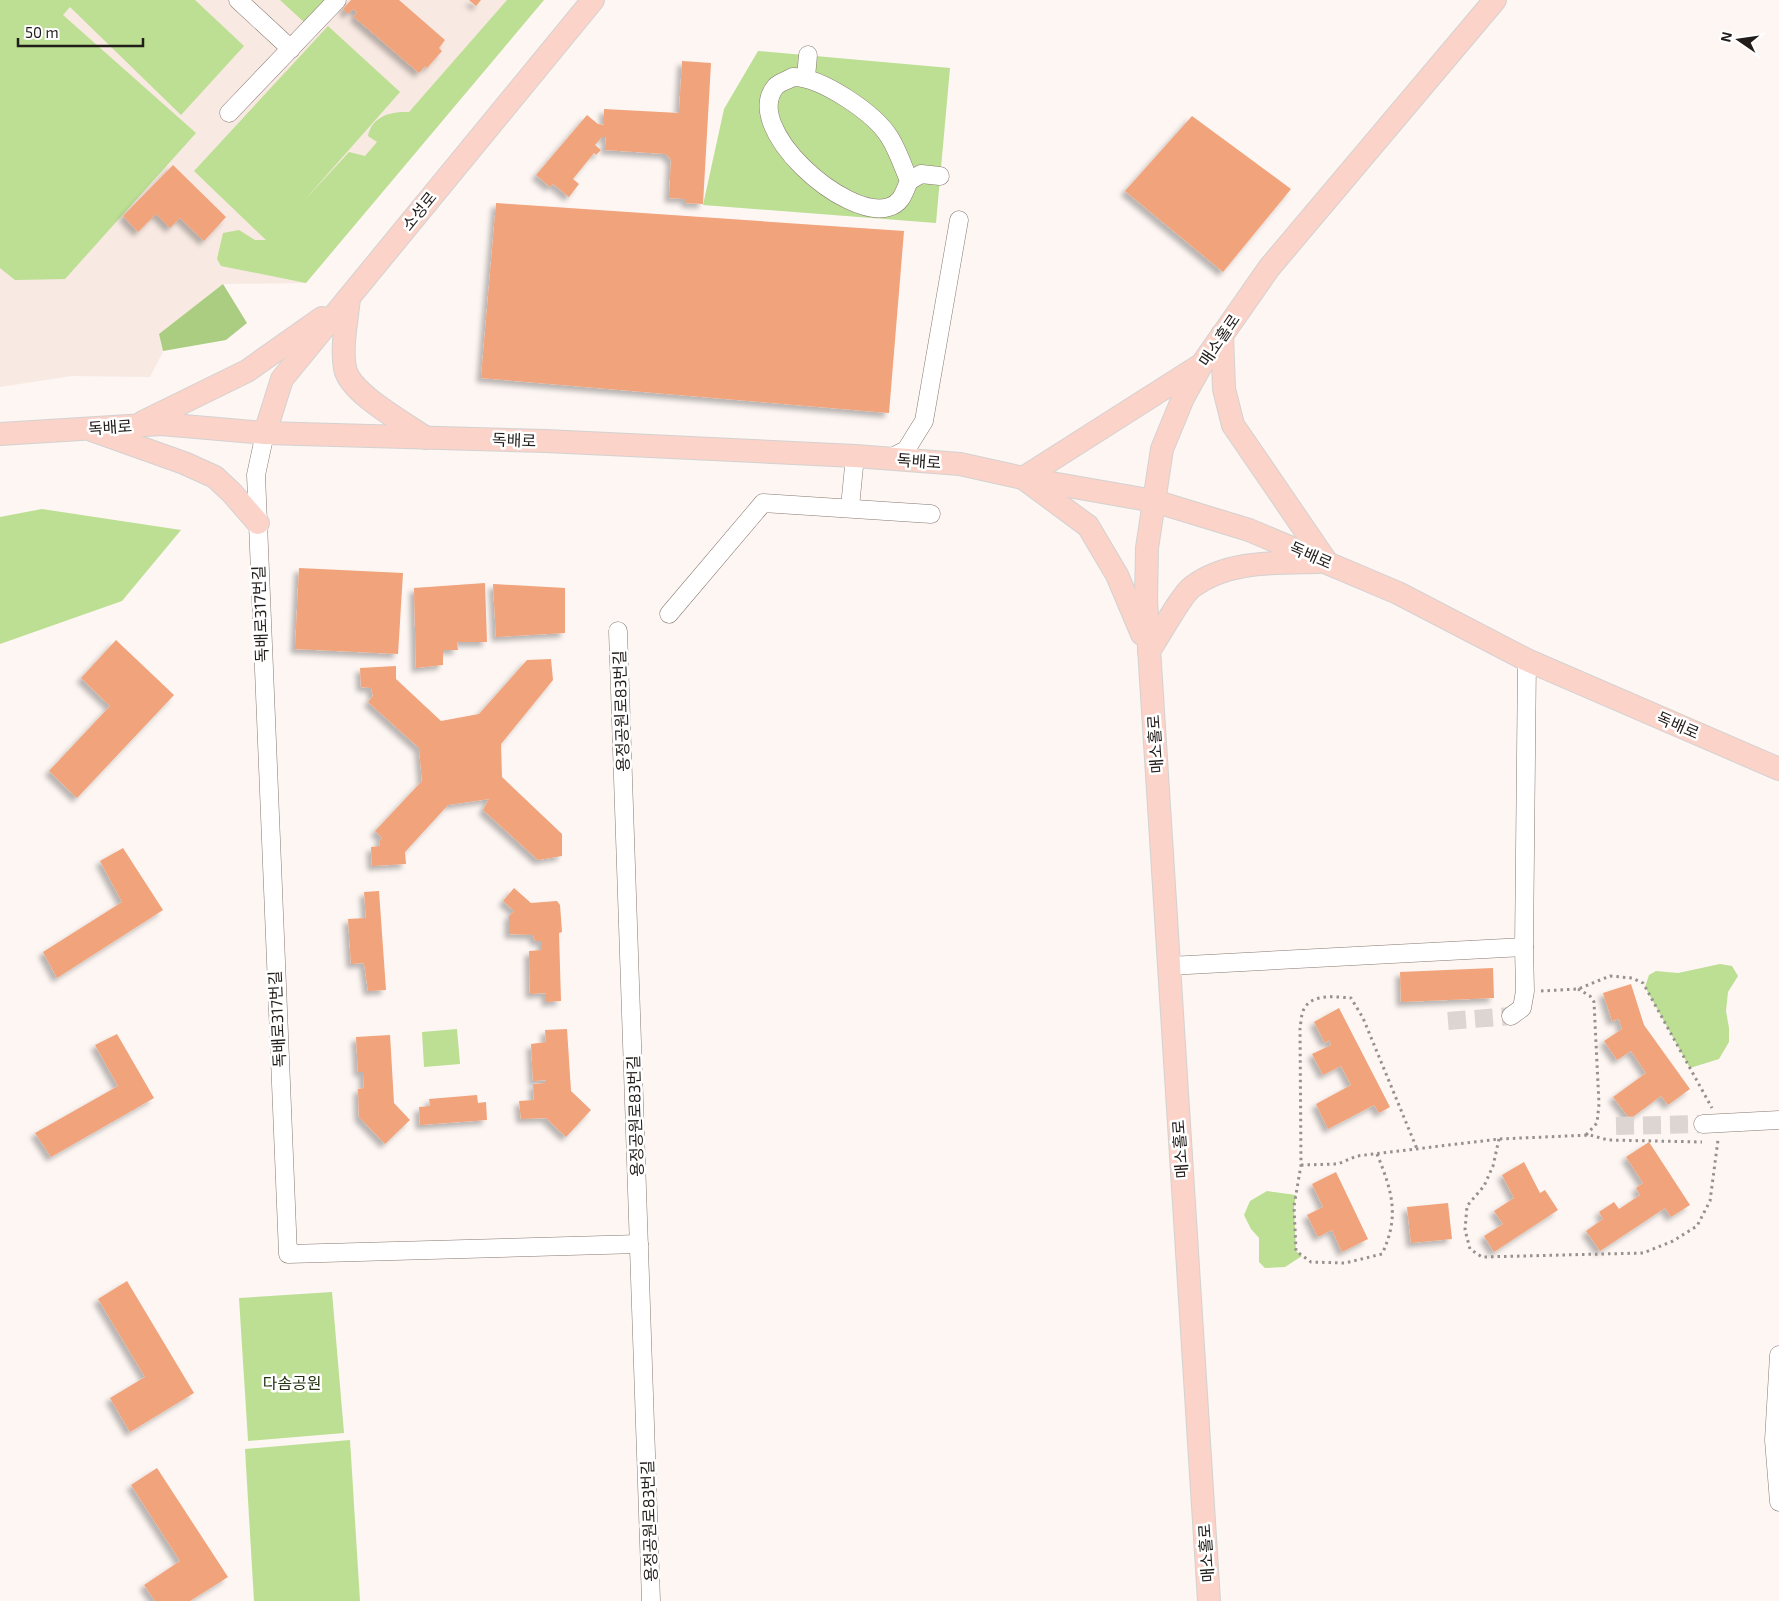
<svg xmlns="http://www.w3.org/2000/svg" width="1779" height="1601" viewBox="0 0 1779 1601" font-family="'Exo 2','Noto Sans KR',sans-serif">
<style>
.built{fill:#f8e9e2}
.green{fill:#bcdf93}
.forest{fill:#aacd81}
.building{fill:#f1a37b;filter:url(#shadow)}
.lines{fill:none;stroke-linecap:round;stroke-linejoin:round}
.minor-tunnel{stroke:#dcd5d2;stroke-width:18;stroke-dasharray:18 9;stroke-linecap:butt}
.minor-casing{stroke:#887972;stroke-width:19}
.major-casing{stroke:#d3d2d1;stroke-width:24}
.path{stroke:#97908e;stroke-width:3;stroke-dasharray:2.5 4;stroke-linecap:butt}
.minor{stroke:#fff;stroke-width:18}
.major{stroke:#fbd3c9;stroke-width:22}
.labels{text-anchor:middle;stroke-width:5;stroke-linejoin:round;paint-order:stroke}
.street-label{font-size:16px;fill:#221c1a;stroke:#fff}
.park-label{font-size:16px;fill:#243212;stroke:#fff}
</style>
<defs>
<filter id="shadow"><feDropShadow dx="-4.5" dy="4.5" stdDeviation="2.5" flood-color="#0004"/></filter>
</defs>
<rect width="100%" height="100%" fill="#fdf6f3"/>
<path class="built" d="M0 0H544L306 283 223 284 159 334 163 352 150 377 72 376 0 387Z"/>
<g class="green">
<path d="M0 0H195L244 46 181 115 70 7 63 15 196 133 65 279 15 280 0 268Z"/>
<path d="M280 0H328L305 23Z"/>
<path d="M507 0H544L306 283 221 266 217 259 223 233 239 230 255 240H266L194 171 328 26 400 92 302 203 349 152 365 156 377 142 368 136C372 116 391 111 409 112Z"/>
<path d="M758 51 950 68 936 223 703 205 724 109Z"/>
<path d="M42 509 181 530 122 601 0 644V517Z"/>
<path d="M1720 964 1732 966 1738 976 1728 992 1726 1011 1729 1028V1042L1719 1059 1690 1068 1645 987 1649 975 1656 971 1678 973Z"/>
<path d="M457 1029 460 1064 424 1067 422 1032Z"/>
<path d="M1267 1191 1296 1195 1294 1206 1296 1251 1302 1256 1285 1267 1265 1268 1259 1262V1238L1251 1229 1244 1215 1250 1201Z"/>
<path d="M332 1292 344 1433 248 1441 239 1298Z"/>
<path d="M350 1440 360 1601H254L245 1449Z"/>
</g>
<path class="forest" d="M223 284 247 323 226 340 163 351 159 334Z"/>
<g class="building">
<path d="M351 0H399L445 40 439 48 442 51 427 68 425 66 419 73 354 17 357 12 353 9 348 14 343 9Z"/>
<path d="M469 0H481L476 6Z"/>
<path d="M682 61 711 63 703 204 686 203V199L669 198 671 160 666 154 605 150 606 137H602L595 145 601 150 596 155 594 153 573 179 579 184 569 197 553 184 550 187 536 175 587 115 598 124 604 125V109L679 113Z"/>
<path d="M1192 116 1291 189 1223 272 1125 191Z"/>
<path d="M173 165 226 217 204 241 180 218 170 228 156 214 138 232 123 216Z"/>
<path d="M496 203 904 231 889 413 481 378Z"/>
<path d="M299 568 403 573 398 654 295 649Z"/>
<path d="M485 583 487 642H457L458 650H443V665L416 668 414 588Z"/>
<path d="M493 584 565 588V633L496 637Z"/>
<path d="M116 640 174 695 77 798 49 771 110 706 81 678Z"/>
<path d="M551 659 553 680 501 744 502 777 562 834V856L538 860 483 810 489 799 448 805 405 852 406 864 372 866 371 847 380 846 379 841 382 838 375 831 422 781 419 748 368 702 373 696 371 688 361 687 360 668 396 666V679L441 721 479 714 527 660Z"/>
<path d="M123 848 163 910 57 978 43 952 122 902 100 861Z"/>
<path d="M514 888 531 903 557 901 560 905 562 932 559 933 561 1001 546 1002V993L530 994 529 951 542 950V941H535L533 935 509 934V916L514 911 503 901Z"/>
<path d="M379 891 386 990 368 991 364 963 351 964 348 919 366 918 364 892Z"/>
<path d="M1493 968 1494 998 1401 1002 1400 972Z"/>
<path d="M1631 984 1644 1025 1690 1089 1668 1105 1661 1096 1630 1119 1613 1097 1646 1073 1631 1051 1617 1060 1604 1041 1622 1029 1619 1019 1612 1021 1603 993Z"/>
<path d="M1339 1008 1390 1107 1379 1113 1374 1105 1328 1129 1316 1104 1351 1085 1341 1066 1323 1075 1312 1054 1331 1045 1329 1040 1325 1043 1314 1022Z"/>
<path d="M567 1029 571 1091 591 1110 566 1137 546 1118 521 1119 519 1101 534 1100 533 1084 546 1083V1080L533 1081 531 1044 546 1042 545 1030Z"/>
<path d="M117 1034 154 1098 51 1157 35 1133 118 1086 95 1045Z"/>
<path d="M390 1035 394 1103 410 1120 385 1144 359 1117 358 1089 364 1088 363 1072H358L356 1037Z"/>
<path d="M477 1095 478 1103 486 1102 487 1120 420 1125 419 1107 430 1106 429 1099Z"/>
<path d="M1649 1142 1690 1205 1671 1217 1665 1208 1600 1251 1586 1231 1603 1219 1599 1212 1614 1202 1619 1209 1640 1195 1636 1188 1643 1183 1626 1157Z"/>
<path d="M1524 1162 1540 1193 1545 1190 1558 1210 1494 1252 1484 1236 1503 1224 1494 1211 1514 1198 1502 1175Z"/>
<path d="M1336 1172 1368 1239 1342 1252 1332 1230 1318 1237 1307 1215 1323 1207 1312 1184Z"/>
<path d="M1448 1203 1452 1239 1411 1243 1407 1207Z"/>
<path d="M127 1281 194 1393 130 1432 110 1398 145 1377 98 1299Z"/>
<path d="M157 1468 228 1577 190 1601H155L144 1585 180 1561 131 1485Z"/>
</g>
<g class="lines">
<g class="minor-tunnel">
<path d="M1448 1021 1511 1016"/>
<path d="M1616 1126 1703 1124"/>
</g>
<g class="minor-casing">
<g id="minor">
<path d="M238 0 291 49"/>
<path d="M793 77C821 77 875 113 890 138 898 151 903 166 909 181 904 192 902 203 889 207 846 221 740 127 776 86 780 82 788 80 793 77Z"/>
<path d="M806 77 808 55"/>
<path d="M229 113 337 0"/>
<path d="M909 181 921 174 940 176"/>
<path d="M265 433 256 475 258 523 288 1254 639 1244"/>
<path d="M888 459 906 450 924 421 959 220"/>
<path d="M850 507 855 456"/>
<path d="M669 614 763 503 931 514"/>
<path d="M618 631 651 1601"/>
<path d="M1169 966 1524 947"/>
<path d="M1511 1016 1522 1008 1525 991 1524 947 1527 660"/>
<path d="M1703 1124 1779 1120"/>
<path d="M1779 1355 1774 1440 1779 1502"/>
</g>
</g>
<g class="major-casing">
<g id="major">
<path d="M349 298C347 320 341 346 345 368 349 393 405 423 426 438"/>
<path d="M1222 335 1224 389 1233 425 1326 561"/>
<path d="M143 422 247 371 322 318"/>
<path d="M94 431 184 463 215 477 232 493 258 523"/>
<path d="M265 433 282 379 593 0"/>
<path d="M0 434 161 424 265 433 546 441 855 456 960 464 1023 478 1154 501 1249 530 1398 593 1527 660 1779 769"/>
<path d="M1142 634 1117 575 1088 526 1023 478 1199 366"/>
<path d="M1149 651C1158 638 1182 594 1192 587 1228 560 1276 563 1318 562"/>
<path d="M1209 1601 1146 600 1147 548 1162 449 1183 398 1202 364 1269 268 1495 0"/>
</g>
</g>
<g class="path">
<path d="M1578 989 1590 996 1594 1002 1599 1104 1597 1123 1586 1135"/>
<path d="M1541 991 1578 989 1610 976 1632 978 1643 983 1712 1108"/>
<path d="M1499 1139 1493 1166 1484 1186 1467 1206 1465 1230 1470 1249 1482 1257 1643 1253 1673 1241 1697 1226 1710 1201 1718 1140"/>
<path d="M1377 1154C1392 1191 1400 1216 1382 1254L1345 1263 1311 1262 1296 1251 1294 1206 1301 1165 1300 1029C1301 1023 1301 1014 1304 1009 1312 993 1336 997 1351 998L1363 1018 1417 1149"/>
<path d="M1301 1165 1338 1164 1357 1156 1499 1139 1590 1135 1608 1140 1702 1142"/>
</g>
<use href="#minor" class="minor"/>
<use href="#major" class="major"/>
</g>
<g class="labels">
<g class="street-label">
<text transform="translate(419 211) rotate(-51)" y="6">소성로</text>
<text transform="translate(1219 340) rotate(-56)" y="6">매소홀로</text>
<text transform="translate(110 427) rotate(-4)" y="6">독배로</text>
<text transform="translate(514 440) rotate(2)" y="6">독배로</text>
<text transform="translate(919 461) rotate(4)" y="6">독배로</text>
<text transform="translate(1311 555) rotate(23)" y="6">독배로</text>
<text transform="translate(260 614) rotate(-92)" y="6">독배로317번길</text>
<text transform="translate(621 711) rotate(-92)" y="6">용정공원로83번길</text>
<text transform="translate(1678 725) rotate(23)" y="6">독배로</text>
<text transform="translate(1155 744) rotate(-94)" y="6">매소홀로</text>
<text transform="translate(277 1019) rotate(-93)" y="6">독배로317번길</text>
<text transform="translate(635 1116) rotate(-92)" y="6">용정공원로83번길</text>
<text transform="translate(1180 1149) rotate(-94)" y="6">매소홀로</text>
<text transform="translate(649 1521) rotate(-92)" y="6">용정공원로83번길</text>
<text transform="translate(1206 1553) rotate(-94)" y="6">매소홀로</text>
</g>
<g class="park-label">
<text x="292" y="1389">다솜공원</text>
</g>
</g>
<g transform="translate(1739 40) rotate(283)" stroke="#ffffff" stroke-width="4" paint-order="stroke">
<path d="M0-4L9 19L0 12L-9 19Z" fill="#221c1a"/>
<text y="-8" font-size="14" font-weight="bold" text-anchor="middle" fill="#221c1a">N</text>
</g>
<path d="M18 38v8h125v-8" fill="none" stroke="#221c1a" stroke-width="2.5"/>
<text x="25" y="38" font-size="15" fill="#221c1a" stroke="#ffffff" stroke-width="4" paint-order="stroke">50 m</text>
</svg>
